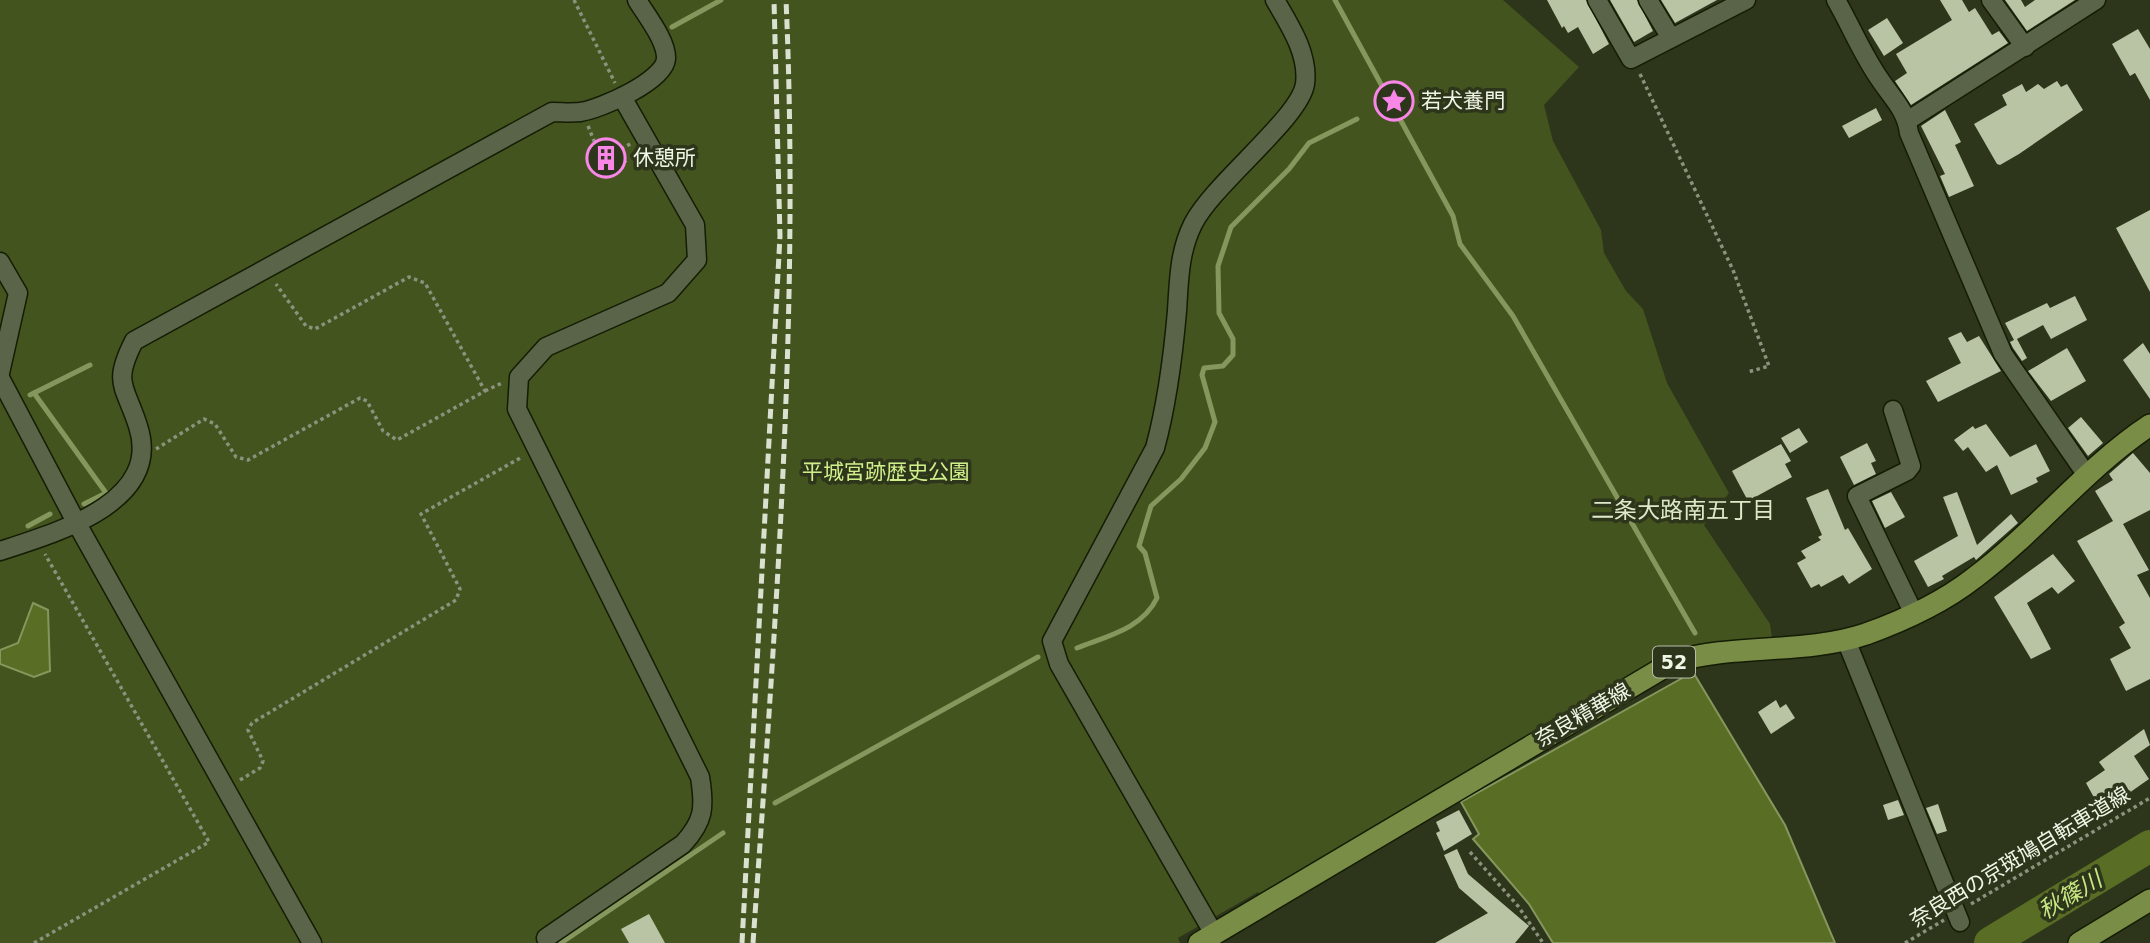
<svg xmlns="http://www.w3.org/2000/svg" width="2150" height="943" viewBox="0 0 2150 943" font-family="'DejaVu Sans','Noto Sans JP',sans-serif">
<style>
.green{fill:#44541e}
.water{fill:#596e24;stroke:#86975e;stroke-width:2}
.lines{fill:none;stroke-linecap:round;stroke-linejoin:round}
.stream{stroke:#86975e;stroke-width:5}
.river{stroke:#596e24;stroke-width:32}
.building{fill:#b9c4a5}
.street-casing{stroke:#151c04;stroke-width:21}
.primary-casing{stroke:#151c04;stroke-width:24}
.path{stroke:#8b927d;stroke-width:3.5;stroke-dasharray:3.5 3.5;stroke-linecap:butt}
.street{stroke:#5a6448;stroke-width:18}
.primary{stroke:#798d47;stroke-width:21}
.rail{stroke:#dbe1d0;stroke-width:5;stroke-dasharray:10 5;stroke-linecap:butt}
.labels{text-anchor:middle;stroke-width:7;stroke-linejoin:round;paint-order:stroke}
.shield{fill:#2d351b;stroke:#b6bca9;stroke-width:2}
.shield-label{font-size:19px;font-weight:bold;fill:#f0f6e6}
.poi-label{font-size:21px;fill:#f0f6e6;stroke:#2d351b;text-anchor:start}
.park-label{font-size:21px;fill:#d0ef8a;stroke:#2d351b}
.street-label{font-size:21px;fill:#f0f6e6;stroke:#2d351b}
.neighbourhood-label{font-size:23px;fill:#dde9c9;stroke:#2d351b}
.water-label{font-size:23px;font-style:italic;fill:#c9e883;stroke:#2d351b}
</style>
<rect width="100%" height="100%" fill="#2d351b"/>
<path class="green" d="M0 0H1503L1579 67 1544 105 1553 141 1601 230 1604 253 1626 291 1643 309 1667 383 1729 493 1704 525 1770 624 1772 638 1691 650 1652 666 1545 724 1261 896 1258 892 1178 938 1180 943H0Z"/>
<g class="water">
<path d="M33 603 48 610 50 671 34 677 0 664V650L18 643Z"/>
<path d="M1693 672 1785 825 1835 943H1553L1529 904 1473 839 1479 834 1461 802Z"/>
</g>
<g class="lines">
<g class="stream">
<path d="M1335 0 1453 216 1460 244 1513 316 1695 633"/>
<path d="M672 27 721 0"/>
<path d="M34 393 106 493 84 504"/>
<path d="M30 395 90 365"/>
<path d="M28 526 50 514"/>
<path d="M1077 648C1107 636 1142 629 1157 598L1145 553 1139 546 1151 506 1181 479 1205 448 1215 422 1202 375 1204 368 1223 366 1233 355V339L1219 313 1218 266 1231 227 1289 169 1309 143 1357 119"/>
<path d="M775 803 1038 657"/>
<path d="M561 943 723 833"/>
</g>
<path class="river" d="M1990 943 2150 846"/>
</g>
<g class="building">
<path d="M1547 0H1586L1609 44 1593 54 1578 27 1568 33 1564 26 1562 28Z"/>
<path d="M1610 0H1637L1653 31 1634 42Z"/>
<path d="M1661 0H1717L1675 23Z"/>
<path d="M1940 0H1962L1969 12 1975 8 1992 35 1999 31 2008 43 1911 105 1895 81 1907 73 1896 54 1952 20Z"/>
<path d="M2005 0H2021L2025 7 2035 0H2075L2027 31Z"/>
<path d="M1887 18 1903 43 1884 56 1868 30Z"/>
<path d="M2138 29 2150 49V100L2135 73 2130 76 2112 44Z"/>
<path d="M2057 81 2061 87 2067 84 2083 110 2019 154 2000 165 1997 164 1974 124 2007 105 2002 95 2022 84 2026 92 2038 84 2044 89Z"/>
<path d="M1876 108 1882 120 1849 138 1842 126Z"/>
<path d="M1945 110 1961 142 1955 145 1974 186 1949 197 1940 176 1945 174 1921 126Z"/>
<path d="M614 139 627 162 598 177 586 154Z"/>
<path d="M2150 210V292L2116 228Z"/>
<path d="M2075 296 2087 320 2051 339 2043 325 2017 339 2027 358 2022 361 2013 348 2010 342 2014 340 2005 323 2047 303 2050 308Z"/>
<path d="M1961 332 1967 342 1979 336 2001 371 1938 402 1926 381 1961 363 1948 338Z"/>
<path d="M2143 343 2150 354V399L2123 360Z"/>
<path d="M2067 348 2086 381 2051 401 2028 371Z"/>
<path d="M2081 417 2103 443 2088 456 2068 428Z"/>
<path d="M1986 424 2010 457 2036 444 2050 471 2036 478 2038 482 2011 495 1997 465 1986 472 1968 447 1963 451 1954 440 1973 426 1975 429Z"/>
<path d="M1799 428 1808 442 1790 453 1781 438Z"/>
<path d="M1867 443 1876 461 1871 463 1876 474 1854 485 1840 457Z"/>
<path d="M1781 444 1791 461 1785 464 1792 477 1748 501 1732 471Z"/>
<path d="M2133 453 2150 473V510L2123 524 2149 570 2137 575 2150 598V679L2126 691 2110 659 2131 648 2119 627 2125 623 2077 541 2113 521 2095 491 2113 480 2109 474Z"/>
<path d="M1828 489 1845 530 1848 528 1872 569 1849 584 1843 575 1821 587 1819 584 1811 588 1797 563 1806 558 1801 551 1821 540 1818 537 1822 535 1806 498Z"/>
<path d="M1891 492 1905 517 1885 528 1872 501Z"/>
<path d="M1957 492 1977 545 2011 514 2018 523 1976 560 1974 557 1942 576 1944 579 1928 587 1914 561 1958 536 1943 497Z"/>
<path d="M2053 554 2075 581 2058 594 2052 587 2027 603 2051 649 2031 659 1994 597Z"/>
<path d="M1776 700 1780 708 1786 704 1795 718 1771 734 1758 712Z"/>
<path d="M2144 729 2150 745 2134 756 2149 779 2102 812 2086 783 2105 770 2099 762Z"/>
<path d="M1898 800 1904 815 1888 820 1883 805Z"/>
<path d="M1938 804 1947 831 1937 834 1926 808Z"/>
<path d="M1459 810 1472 834 1444 851 1436 833 1440 831 1436 822Z"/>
<path d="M1457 849 1468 874 1529 926 1515 943H1435L1488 913 1459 888 1444 855Z"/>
<path d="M649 914 665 943H629L621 929Z"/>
</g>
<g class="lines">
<g class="street-casing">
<g id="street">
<path d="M1597 0 1631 59 1746 0"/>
<path d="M1648 0 1671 38"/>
<path d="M1836 0C1851 26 1863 56 1881 81 1893 99 1906 110 1909 133L2003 354 2086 474"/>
<path d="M1991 0 2025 47"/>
<path d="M1907 121 2096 0"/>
<path d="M0 262 18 293 0 373"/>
<path d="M0 378 76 522 312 943"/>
<path d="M1893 410 1911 466 1907 471 1857 496 1914 614"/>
<path d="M0 551C55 533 163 503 138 426 125 385 112 384 134 341L552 112C561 112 571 113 580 112 601 109 664 81 666 59 667 41 646 15 637 0"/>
<path d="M1846 640 1960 922"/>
<path d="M1214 934 1059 664 1052 641 1155 448C1167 404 1173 357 1177 311 1179 280 1179 252 1193 224 1213 184 1300 118 1305 84 1309 54 1289 24 1275 0"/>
<path d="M546 938 683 844C704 821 705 808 700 777L517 409 519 377 546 347 668 293 697 260 695 225 622 97"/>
</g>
</g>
<g class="primary-casing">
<g id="primary">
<path d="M1199 943 1673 662C1736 643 1803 655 1866 634 1905 620 1942 603 1974 578 2037 531 2085 468 2150 425"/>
<path d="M2079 943 2150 900"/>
</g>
</g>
<g class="path">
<path d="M574 0 615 83"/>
<path d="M1640 74 1733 270 1769 366 1748 372"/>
<path d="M588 126 597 148"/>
<path d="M621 149 632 143"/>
<path d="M485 391 502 383"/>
<path d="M156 449 204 419 215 424 236 457 248 460 360 398 367 401 383 431 397 440 485 391 425 283 409 277 315 329 306 326 276 284"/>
<path d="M240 780 260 768 263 761 248 730 252 723 456 600 460 589 421 514 522 457"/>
<path d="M1470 852 1518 906 1543 943"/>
<path d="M1971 904 2150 798"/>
<path d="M34 943 209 842 45 554"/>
<path d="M1905 943 1944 920"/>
</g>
<use href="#street" class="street"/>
<use href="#primary" class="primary"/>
<g class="rail">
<path d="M742 943 780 236 774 0"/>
<path d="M753 943C775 630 800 314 786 0"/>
</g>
</g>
<defs>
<g id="sight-ring" transform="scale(2.0125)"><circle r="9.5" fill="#2d351b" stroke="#f987e8" stroke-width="1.5"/><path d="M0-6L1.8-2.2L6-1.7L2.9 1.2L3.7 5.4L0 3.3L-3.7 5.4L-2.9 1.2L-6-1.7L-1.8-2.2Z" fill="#f987e8"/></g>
<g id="building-ring" transform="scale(2.0125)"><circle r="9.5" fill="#2d351b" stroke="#f987e8" stroke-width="1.5"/><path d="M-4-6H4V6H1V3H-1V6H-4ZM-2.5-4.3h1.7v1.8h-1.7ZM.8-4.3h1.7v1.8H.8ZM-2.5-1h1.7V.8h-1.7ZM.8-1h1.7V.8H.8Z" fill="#f987e8"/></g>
</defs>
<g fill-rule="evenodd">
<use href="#sight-ring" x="1394" y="101"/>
<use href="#building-ring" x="606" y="158"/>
</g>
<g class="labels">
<rect class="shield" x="1653" y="646.5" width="42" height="31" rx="5"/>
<g class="shield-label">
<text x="1674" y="669">52</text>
</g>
<g class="poi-label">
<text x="1421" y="108">若犬養門</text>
<text x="633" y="165">休憩所</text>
</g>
<g class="park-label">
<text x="886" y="479">平城宮跡歴史公園</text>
</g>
<g class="street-label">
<text transform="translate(1583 715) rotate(-30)" y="7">奈良精華線</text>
<text transform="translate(2020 857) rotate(-31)" y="7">奈良西の京斑鳩自転車道線</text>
</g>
<g class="neighbourhood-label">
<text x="1683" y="518">二条大路南五丁目</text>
</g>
<g class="water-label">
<text transform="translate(2070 895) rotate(-31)" y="8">秋篠川</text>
</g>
</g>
</svg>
